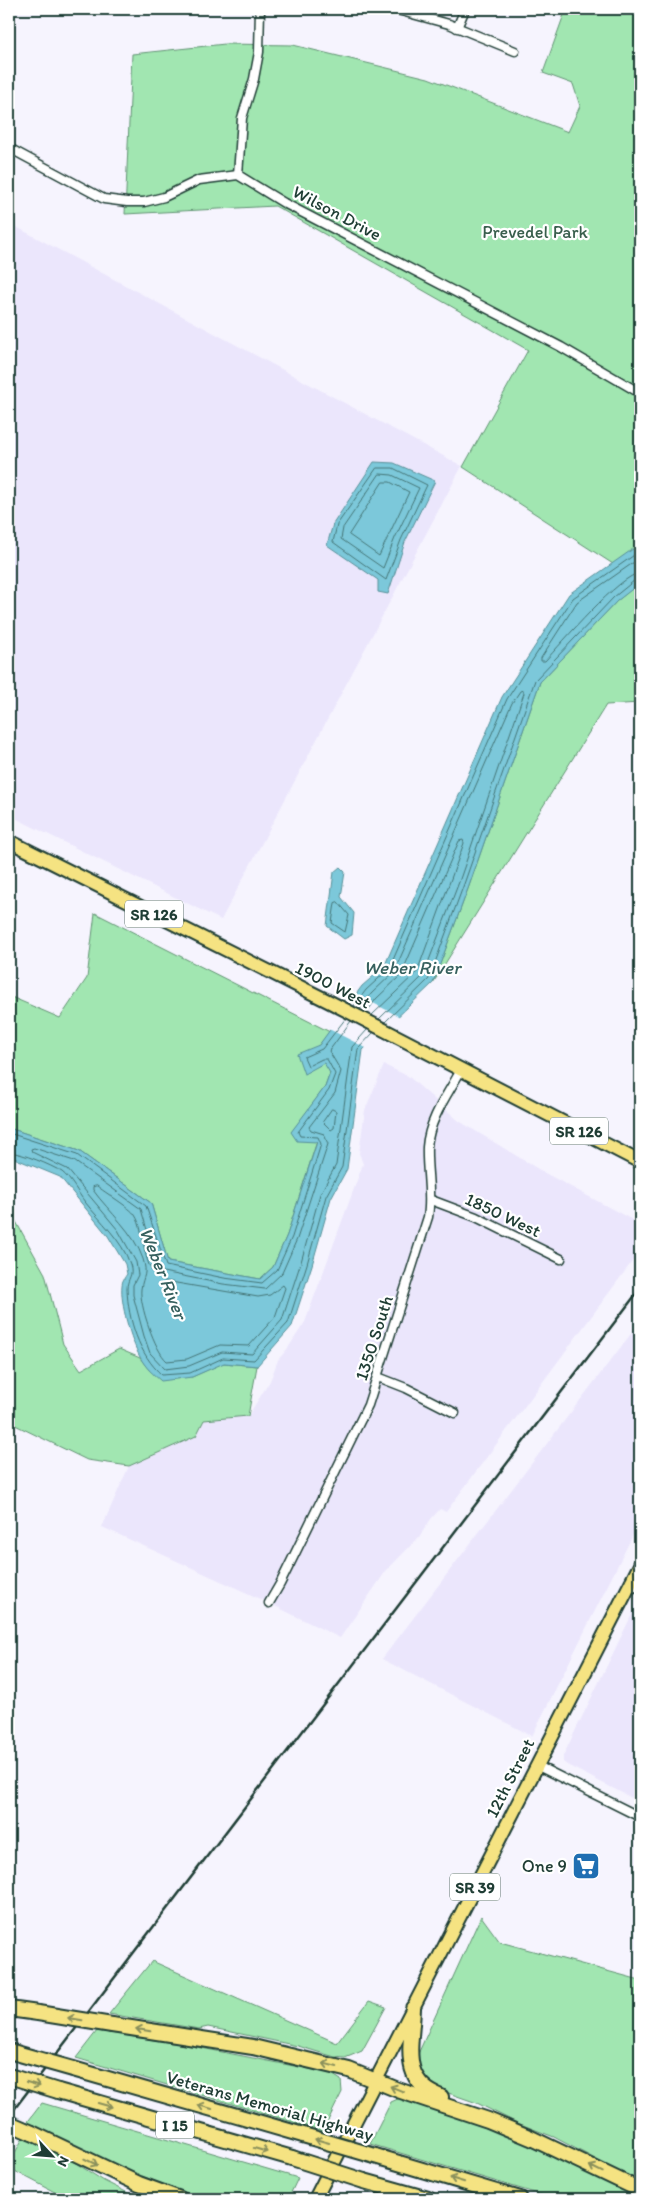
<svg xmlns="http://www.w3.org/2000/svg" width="649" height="2208" viewBox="0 0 649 2208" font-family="Itim,sans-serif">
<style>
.built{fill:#ebe6fc}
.green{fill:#a1e6b1;stroke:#609272}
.water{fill:#7cc8da;stroke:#579098}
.pier{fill:#f6f4fe}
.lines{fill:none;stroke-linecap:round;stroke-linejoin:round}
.shore{stroke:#447576;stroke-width:1}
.street-casing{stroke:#1f3d34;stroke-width:11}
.primary-casing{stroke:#1f3d34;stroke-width:16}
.highway-casing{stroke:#1f3d34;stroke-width:18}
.street{stroke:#fff;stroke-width:8}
.primary{stroke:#f5e382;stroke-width:12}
.highway{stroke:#f5e382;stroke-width:14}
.rail{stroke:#1f3d34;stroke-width:2.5}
.highway-bridge-casing{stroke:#1f3d34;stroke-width:18;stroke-linecap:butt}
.highway-bridge{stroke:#f5e382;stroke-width:14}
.oneway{stroke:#8a905b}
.labels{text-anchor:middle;stroke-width:4.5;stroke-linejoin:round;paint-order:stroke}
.shield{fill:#fff;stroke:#627771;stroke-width:1}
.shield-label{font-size:16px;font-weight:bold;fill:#1f3d34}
.street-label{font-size:18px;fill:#1f3d34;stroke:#fff}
.park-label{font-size:18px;fill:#395f4d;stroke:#fff}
.poi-label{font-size:18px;fill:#1f3d34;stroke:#fff;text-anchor:end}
.water-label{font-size:19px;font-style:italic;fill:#36605e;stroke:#fff}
</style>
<rect width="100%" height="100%" fill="#f6f4fe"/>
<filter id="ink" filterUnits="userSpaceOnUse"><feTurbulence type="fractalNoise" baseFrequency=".02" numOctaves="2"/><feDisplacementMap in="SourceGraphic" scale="10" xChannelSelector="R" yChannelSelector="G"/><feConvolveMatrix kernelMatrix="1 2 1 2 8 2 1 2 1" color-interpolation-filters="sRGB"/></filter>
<g filter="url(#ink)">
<g class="built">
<path d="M9 223 462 466 221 920 9 815Z"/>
<path d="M384 1065 408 1076 459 1121 543 1172 640 1224V1251L446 1512 440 1509 431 1519 419 1537 386 1571 340 1638 269 1603 102 1527 129 1466 196 1436 204 1420 248 1416 270 1381 278 1360 288 1348 305 1322 363 1164 359 1153 365 1110Z"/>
<path d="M640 1322V1521L532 1736 382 1659Z"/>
<path d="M637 1604 640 1605V1802L567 1765 563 1762V1756Z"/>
</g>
<g class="green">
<path d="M566 9H640V703L606 705 433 983 469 886 540 682 617 601 634 587 615 563 613 564 463 467 528 350 275 206 125 214 132 54 225 44 293 45 428 78 568 132 580 106 573 84 543 73Z"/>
<path d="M95 913 330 1032 319 1045 330 1073 325 1087 292 1132 317 1141 287 1235 273 1267 260 1279 168 1262 151 1203 79 1151 9 1128V996L60 1018 87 978Z"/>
<path d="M9 1209 45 1274 63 1344 81 1370 119 1349 140 1358 150 1371 192 1377 223 1363 257 1366 248 1416 204 1420 196 1436 129 1466 87 1460 9 1422Z"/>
<path d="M481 1916 500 1942 640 1980V2183L554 2137 515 2122 477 2103 440 2090 425 2081 417 2064 418 2054Z"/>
<path d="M152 1961 337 2043 369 2001 386 2007 362 2051 345 2058 335 2057 298 2046 208 2027 199 2029 109 2014Z"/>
<path d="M97 2031 186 2045 330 2073 341 2080 342 2092 323 2131 76 2058Z"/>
<path d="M400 2098 521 2140 640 2196V2199H555L370 2144 391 2102Z"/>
<path d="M42 2103 298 2178 288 2199H202L99 2160 26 2124Z"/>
<path d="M23 2138 74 2162 104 2181 140 2199H68L9 2168V2164Z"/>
</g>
<g class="water">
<path d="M374 462 394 463 435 481 405 542 388 594 378 592V580L327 545 333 524Z"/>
<path d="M640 544V583L617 601 540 682 469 886 433 983 363 1050 347 1169 331 1198 312 1265 292 1326 257 1366 224 1363 192 1377 161 1381C153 1374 145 1367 140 1357 131 1340 120 1304 122 1285 122 1281 125 1277 127 1274L125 1264 108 1236 60 1177 9 1156V1128L79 1151 151 1203 168 1262 260 1279 273 1267 287 1235 317 1142 297 1141 291 1132 325 1087 330 1073 324 1063 304 1074 297 1054 319 1045 362 986 384 967 502 697 569 594Z"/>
<path d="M340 867 345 872 341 897 354 913 352 935 344 939 327 926 334 872Z"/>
</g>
<path class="pier" d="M354 993 400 1017 368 1049 329 1029Z"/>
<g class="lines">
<g class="shore">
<path d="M377 468H393L427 485 401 540 386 580 333 542 337 525Z"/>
<path d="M380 474 392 475 419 488 395 538 383 568 341 539 343 528Z"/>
<path d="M383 482H390L409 492 379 556 349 535Z"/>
<path d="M640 558 577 602 541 658V661H545C561 644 620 574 640 573"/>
<path d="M338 902 349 915 345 932 332 923 335 903Z"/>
<path d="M354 1006 366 990 389 969 507 699 573 598 640 551"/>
<path d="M360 1009 371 994 394 972 512 703 520 691 523 690 524 693 459 882 423 976 379 1019"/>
<path d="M367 1012 376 999 401 975 459 841 463 840 464 843 417 972 372 1015"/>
<path d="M351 1021 329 1051 341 1071 335 1093 309 1127 311 1130 324 1134 328 1144 297 1239 282 1273 265 1289 223 1284 163 1272 157 1265 141 1209 74 1161 34 1148 31 1149 32 1152 67 1169 118 1230 136 1262 138 1275 133 1285V1295L144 1336 150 1353 165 1369 189 1366 222 1352 252 1354 282 1320 301 1262 320 1194 336 1165 352 1047 367 1030"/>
<path d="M385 1022 429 979 464 884 535 680 614 597 635 580 640 579"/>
<path d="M332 1109 336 1111 334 1128 331 1130 323 1122Z"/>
<path d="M9 1133 77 1155 146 1206 166 1266 224 1278 262 1283 277 1270 292 1237 321 1144 318 1137 300 1136 298 1132 329 1090 335 1074 327 1059H322L308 1066 304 1057 322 1049 346 1018"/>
<path d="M9 1152C22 1153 51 1165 62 1172 71 1179 78 1193 85 1202 100 1221 122 1240 130 1264 134 1276 127 1278 127 1289 128 1319 139 1355 162 1375L190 1373 223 1358 254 1360 288 1323 307 1264 326 1196 342 1167 358 1049 373 1033"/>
<path d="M97 1186C104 1192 131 1208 135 1215 147 1233 140 1273 165 1281L258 1297 270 1295 283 1285 285 1288 275 1317 249 1346 220 1345 187 1359 167 1361C155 1351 139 1304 141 1289 143 1275 148 1275 143 1259 134 1232 109 1212 93 1190V1187Z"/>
</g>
<g class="street-casing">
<g id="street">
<path d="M394 9 449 24 515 51"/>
<path d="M457 28 465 9"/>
<path d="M9 148 104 199 127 202H144L164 197 199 180 238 175 284 203 561 347 640 393"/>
<path d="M238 175 242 118 254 79 259 52 260 9"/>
<path d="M431 1200 476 1217 561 1259"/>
<path d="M378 1377 406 1388 455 1413"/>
<path d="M630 1584 640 1589"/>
<path d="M269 1603 280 1584 368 1405 428 1217C432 1193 426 1171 427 1147 429 1119 448 1094 461 1070"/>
<path d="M536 1765 640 1817"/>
</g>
</g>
<g class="primary-casing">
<g id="primary">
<path d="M9 841 330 1002 640 1162"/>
<path d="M315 2199 640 1565"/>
</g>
</g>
<g class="highway-casing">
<g id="highway">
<path d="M413 2008C412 2045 399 2081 441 2097"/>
<path d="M9 2009 38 2013"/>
<path d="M112 2025 253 2047 349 2070 398 2090 488 2120 531 2138 640 2190"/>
<path d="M73 2069 303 2135"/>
<path d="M58 2091 292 2158"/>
<path d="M32 2133 139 2184 180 2199"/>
<path d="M375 2156 520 2199"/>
<path d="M364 2181 428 2199"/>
</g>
</g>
<use href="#street" class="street"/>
<use href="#primary" class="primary"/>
<use href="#highway" class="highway"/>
<path class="rail" d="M9 2116 640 1289"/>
<g class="highway-bridge-casing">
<g id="highway-bridge">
<path d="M38 2013 112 2025"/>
<path d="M9 2051 73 2069"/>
<path d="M9 2076 58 2091"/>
<path d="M9 2123 32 2133"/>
<path d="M303 2135 375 2156"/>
<path d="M292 2158 364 2181"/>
</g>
</g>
<use href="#highway-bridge" class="highway-bridge"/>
</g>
<defs><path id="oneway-shaft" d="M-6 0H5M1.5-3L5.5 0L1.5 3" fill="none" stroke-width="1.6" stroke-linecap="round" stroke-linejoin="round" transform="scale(1.25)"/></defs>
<g class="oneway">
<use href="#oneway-shaft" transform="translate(75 2019) rotate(-171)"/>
<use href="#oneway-shaft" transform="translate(143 2030) rotate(-170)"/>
<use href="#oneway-shaft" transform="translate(330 2065) rotate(-165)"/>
<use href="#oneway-shaft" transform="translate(33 2084) rotate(17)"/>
<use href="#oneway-shaft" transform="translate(397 2089) rotate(-158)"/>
<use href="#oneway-shaft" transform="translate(105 2105) rotate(16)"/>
<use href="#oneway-shaft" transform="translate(205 2107) rotate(-164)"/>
<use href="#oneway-shaft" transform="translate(322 2141) rotate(-164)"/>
<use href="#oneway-shaft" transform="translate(261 2150) rotate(16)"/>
<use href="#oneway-shaft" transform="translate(91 2162) rotate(26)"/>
<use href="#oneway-shaft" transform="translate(596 2169) rotate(-154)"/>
<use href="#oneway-shaft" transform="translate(457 2180) rotate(-163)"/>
</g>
</g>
<defs>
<g id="supermarket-square" transform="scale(1.4375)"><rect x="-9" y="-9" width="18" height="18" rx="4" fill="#1f6fb2" stroke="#fff"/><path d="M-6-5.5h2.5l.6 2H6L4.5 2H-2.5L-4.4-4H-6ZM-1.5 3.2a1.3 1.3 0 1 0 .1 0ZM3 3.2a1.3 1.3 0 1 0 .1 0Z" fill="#fff"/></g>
</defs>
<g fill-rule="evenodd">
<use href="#supermarket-square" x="586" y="1866"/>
</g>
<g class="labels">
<g class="shield">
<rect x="125" y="900.5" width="58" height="27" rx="4"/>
<rect x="550" y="1117.5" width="58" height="27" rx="4"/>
<rect x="450" y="1873.5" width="50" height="27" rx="4"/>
<rect x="156" y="2111.5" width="38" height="27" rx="4"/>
</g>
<g class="shield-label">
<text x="154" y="920">SR 126</text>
<text x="579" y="1137">SR 126</text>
<text x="475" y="1893">SR 39</text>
<text x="175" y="2131">I 15</text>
</g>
<g class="street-label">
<text transform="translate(337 213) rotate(28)" y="6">Wilson Drive</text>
<text transform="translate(333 985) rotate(27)" y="6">1900 West</text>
<text transform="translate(503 1215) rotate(25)" y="6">1850 West</text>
<text transform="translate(374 1338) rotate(-72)" y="6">1350 South</text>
<text transform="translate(510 1778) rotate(-63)" y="6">12th Street</text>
<text transform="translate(270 2106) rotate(16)" y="6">Veterans Memorial Highway</text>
</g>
<g class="park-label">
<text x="535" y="238">Prevedel Park</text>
</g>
<g class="poi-label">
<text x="567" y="1872">One 9</text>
</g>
<g class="water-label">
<text x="412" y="974">Weber River</text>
<text transform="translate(164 1273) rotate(68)" y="7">Weber River</text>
</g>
</g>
<rect width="649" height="2208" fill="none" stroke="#fff" stroke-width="30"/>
<rect x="15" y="15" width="619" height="2178" fill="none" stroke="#1f3d34" stroke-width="2" filter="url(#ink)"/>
<g transform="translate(52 2156) rotate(116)" stroke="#ffffff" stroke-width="4" paint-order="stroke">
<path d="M0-4L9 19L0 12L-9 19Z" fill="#1f3d34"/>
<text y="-8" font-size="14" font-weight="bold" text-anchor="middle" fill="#1f3d34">N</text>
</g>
</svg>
